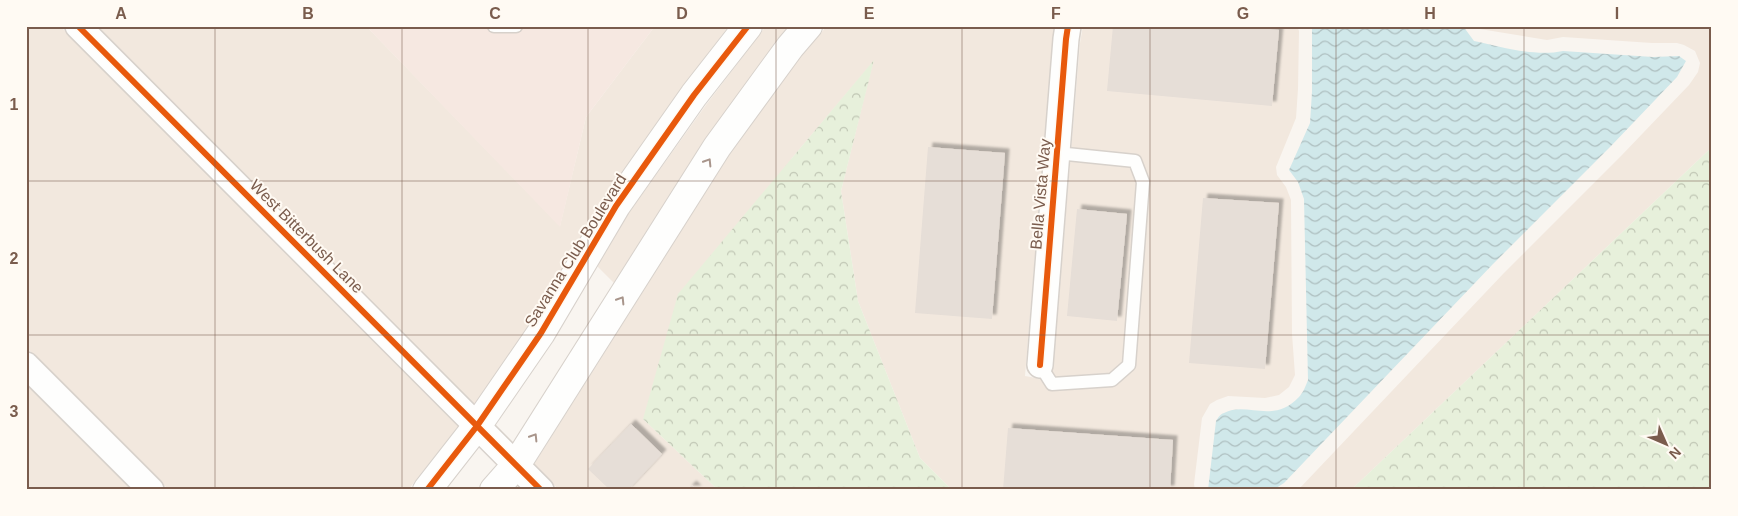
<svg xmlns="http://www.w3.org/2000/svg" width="1738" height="516" viewBox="0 0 1738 516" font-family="Arial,sans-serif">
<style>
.residential{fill:#f2e8de}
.commercial{fill:#f6e8e1}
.forest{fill:url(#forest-crowns)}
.water{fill:url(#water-waves)}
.building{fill:#e6ded7;filter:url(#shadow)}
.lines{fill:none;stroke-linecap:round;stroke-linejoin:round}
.service-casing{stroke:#d7d1cb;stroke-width:15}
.minor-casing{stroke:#d7d1cb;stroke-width:28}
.tertiary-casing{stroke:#d7d1cb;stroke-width:30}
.service{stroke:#fefefd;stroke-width:12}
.minor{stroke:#fefefd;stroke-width:25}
.tertiary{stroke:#fefefd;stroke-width:28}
.cycleway-casing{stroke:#fffaf3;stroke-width:9}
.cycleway{stroke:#e8590c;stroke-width:6}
.oneway{stroke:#a8958b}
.grid{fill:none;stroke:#7a5c4d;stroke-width:1;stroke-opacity:0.55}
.labels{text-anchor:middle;stroke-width:4;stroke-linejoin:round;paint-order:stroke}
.street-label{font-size:16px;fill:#7a5c4d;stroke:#fffaf3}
.neatline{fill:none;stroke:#7a5c4d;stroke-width:2}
.grid-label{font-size:16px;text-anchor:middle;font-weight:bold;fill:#7a5c4d}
</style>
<defs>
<pattern id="forest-crowns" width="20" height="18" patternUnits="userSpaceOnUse" patternTransform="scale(1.25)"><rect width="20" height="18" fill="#e7f0db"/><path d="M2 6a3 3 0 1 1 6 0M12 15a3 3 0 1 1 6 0" fill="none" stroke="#c0c6b4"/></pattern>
<pattern id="water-waves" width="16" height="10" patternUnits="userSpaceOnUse" patternTransform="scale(1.25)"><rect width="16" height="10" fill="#d0e8ea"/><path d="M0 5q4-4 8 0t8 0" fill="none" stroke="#aebfc0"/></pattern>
<filter id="shadow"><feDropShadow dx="4.5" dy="-4.5" stdDeviation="1" flood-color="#0004"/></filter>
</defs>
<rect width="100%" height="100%" fill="#f9f5f0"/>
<g class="residential">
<path d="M26 26H60L459 426 408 490H169L26 347Z"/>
<path d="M96 26H366L560 226 586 117 655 26H729L683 86 605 197 529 325 475 405Z"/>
<path d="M766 26H789L706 138 614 283 597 266 628 214 706 105Z"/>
<path d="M827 26H1054L1025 376 1052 381 1080 43 1083 26H1297L1299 31 1298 89 1296 118 1276 167 1277 175 1286 187 1291 200 1292 334 1295 375 1289 387 1279 395 1265 398 1228 396 1217 400 1210 404 1202 418 1194 484 1195 490H952L920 458 858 301 841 191 873 62 792 158 643 419 718 490H559L534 464 729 155 801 56Z"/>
<path d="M1478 26H1712V147L1351 490H1298L1503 274 1621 156 1689 85 1698 72 1700 63 1695 51 1684 45 1677 43H1652L1563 37 1547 40 1480 29Z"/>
<path d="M26 383 133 490H26Z"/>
</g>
<path class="commercial" d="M366 26H655L586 117 560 227Z"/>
<g class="forest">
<path d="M874 60 841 191 858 301 920 458 952 490H718L643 419 678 294Z"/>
<path d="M1712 147V490H1351Z"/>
</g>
<path class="water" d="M1312 26H1463L1474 41C1502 47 1535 57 1563 51L1653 57 1679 56 1686 61 1677 77 1611 146 1493 264 1284 483 1273 490H1208L1216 421C1218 418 1220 414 1224 413 1247 401 1273 425 1299 397 1303 393 1306 385 1308 380L1304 199 1298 182 1289 170 1310 123 1312 92Z"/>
<g class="building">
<path d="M1113 26H1237L1279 30 1272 106 1107 91Z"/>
<path d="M928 147 1005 153 992 319 915 313Z"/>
<path d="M1203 198 1279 203 1265 369 1189 363Z"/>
<path d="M1077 209 1127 214 1117 321 1067 316Z"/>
<path d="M631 424 662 454 628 490H610L588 469Z"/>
<path d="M1008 428 1173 440 1170 490H1003Z"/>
<path d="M692 485 697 490H687Z"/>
</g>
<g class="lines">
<g class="service-casing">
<g id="service">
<path d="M494 26H516"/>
<path d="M1040 365 1052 384 1112 380 1129 365 1143 182 1135 161 1057 153"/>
</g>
</g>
<g class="minor-casing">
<g id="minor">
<path d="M78 26 541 490"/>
<path d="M26 365 151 490"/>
<path d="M1040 365 1066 39 1068 26"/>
</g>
</g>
<g class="tertiary-casing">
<g id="tertiary">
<path d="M427 490 477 426 541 333 616 206 694 95 748 26"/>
<path d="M494 490 516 465 717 147 790 47 808 26"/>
</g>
</g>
<use href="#service" class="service"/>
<use href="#minor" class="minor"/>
<use href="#tertiary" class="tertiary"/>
<g class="cycleway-casing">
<g id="cycleway">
<path d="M78 26 541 490"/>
<path d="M1040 365 1066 39 1068 26"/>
<path d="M427 490 477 426 541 333 616 206 694 95 748 26"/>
</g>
</g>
<use href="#cycleway" class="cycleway"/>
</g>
<defs><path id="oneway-chevron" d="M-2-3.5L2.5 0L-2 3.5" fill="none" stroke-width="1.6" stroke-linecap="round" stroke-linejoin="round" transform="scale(1.25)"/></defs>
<g class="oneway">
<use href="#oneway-chevron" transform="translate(708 162) rotate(-58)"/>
<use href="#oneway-chevron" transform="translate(621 300) rotate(-58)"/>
<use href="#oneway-chevron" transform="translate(534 437) rotate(-58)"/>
</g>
<path class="grid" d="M215 26V490M402 26V490M588 26V490M776 26V490M962 26V490M1150 26V490M1336 26V490M1524 26V490M26 181H1712M26 335H1712"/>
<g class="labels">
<g class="street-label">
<text transform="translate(1040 194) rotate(-85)" y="6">Bella Vista Way</text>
<text transform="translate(307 236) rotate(45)" y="6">West Bitterbush Lane</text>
<text transform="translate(575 250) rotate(-58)" y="6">Savanna Club Boulevard</text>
</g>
</g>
<rect width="1738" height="516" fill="none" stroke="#fffaf3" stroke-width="55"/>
<g transform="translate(1666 444) rotate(135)" stroke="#fffaf3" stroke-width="4" paint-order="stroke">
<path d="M0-4L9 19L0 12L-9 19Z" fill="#7a5c4d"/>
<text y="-8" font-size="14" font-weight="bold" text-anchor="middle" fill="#7a5c4d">N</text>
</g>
<rect x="28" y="28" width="1682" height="460" class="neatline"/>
<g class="grid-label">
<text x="121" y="19">A</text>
<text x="308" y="19">B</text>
<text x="495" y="19">C</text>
<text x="682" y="19">D</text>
<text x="869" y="19">E</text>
<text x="1056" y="19">F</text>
<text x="1243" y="19">G</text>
<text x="1430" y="19">H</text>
<text x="1617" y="19">I</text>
<text x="14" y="110">1</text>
<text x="14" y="264">2</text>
<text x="14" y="417">3</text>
</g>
</svg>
